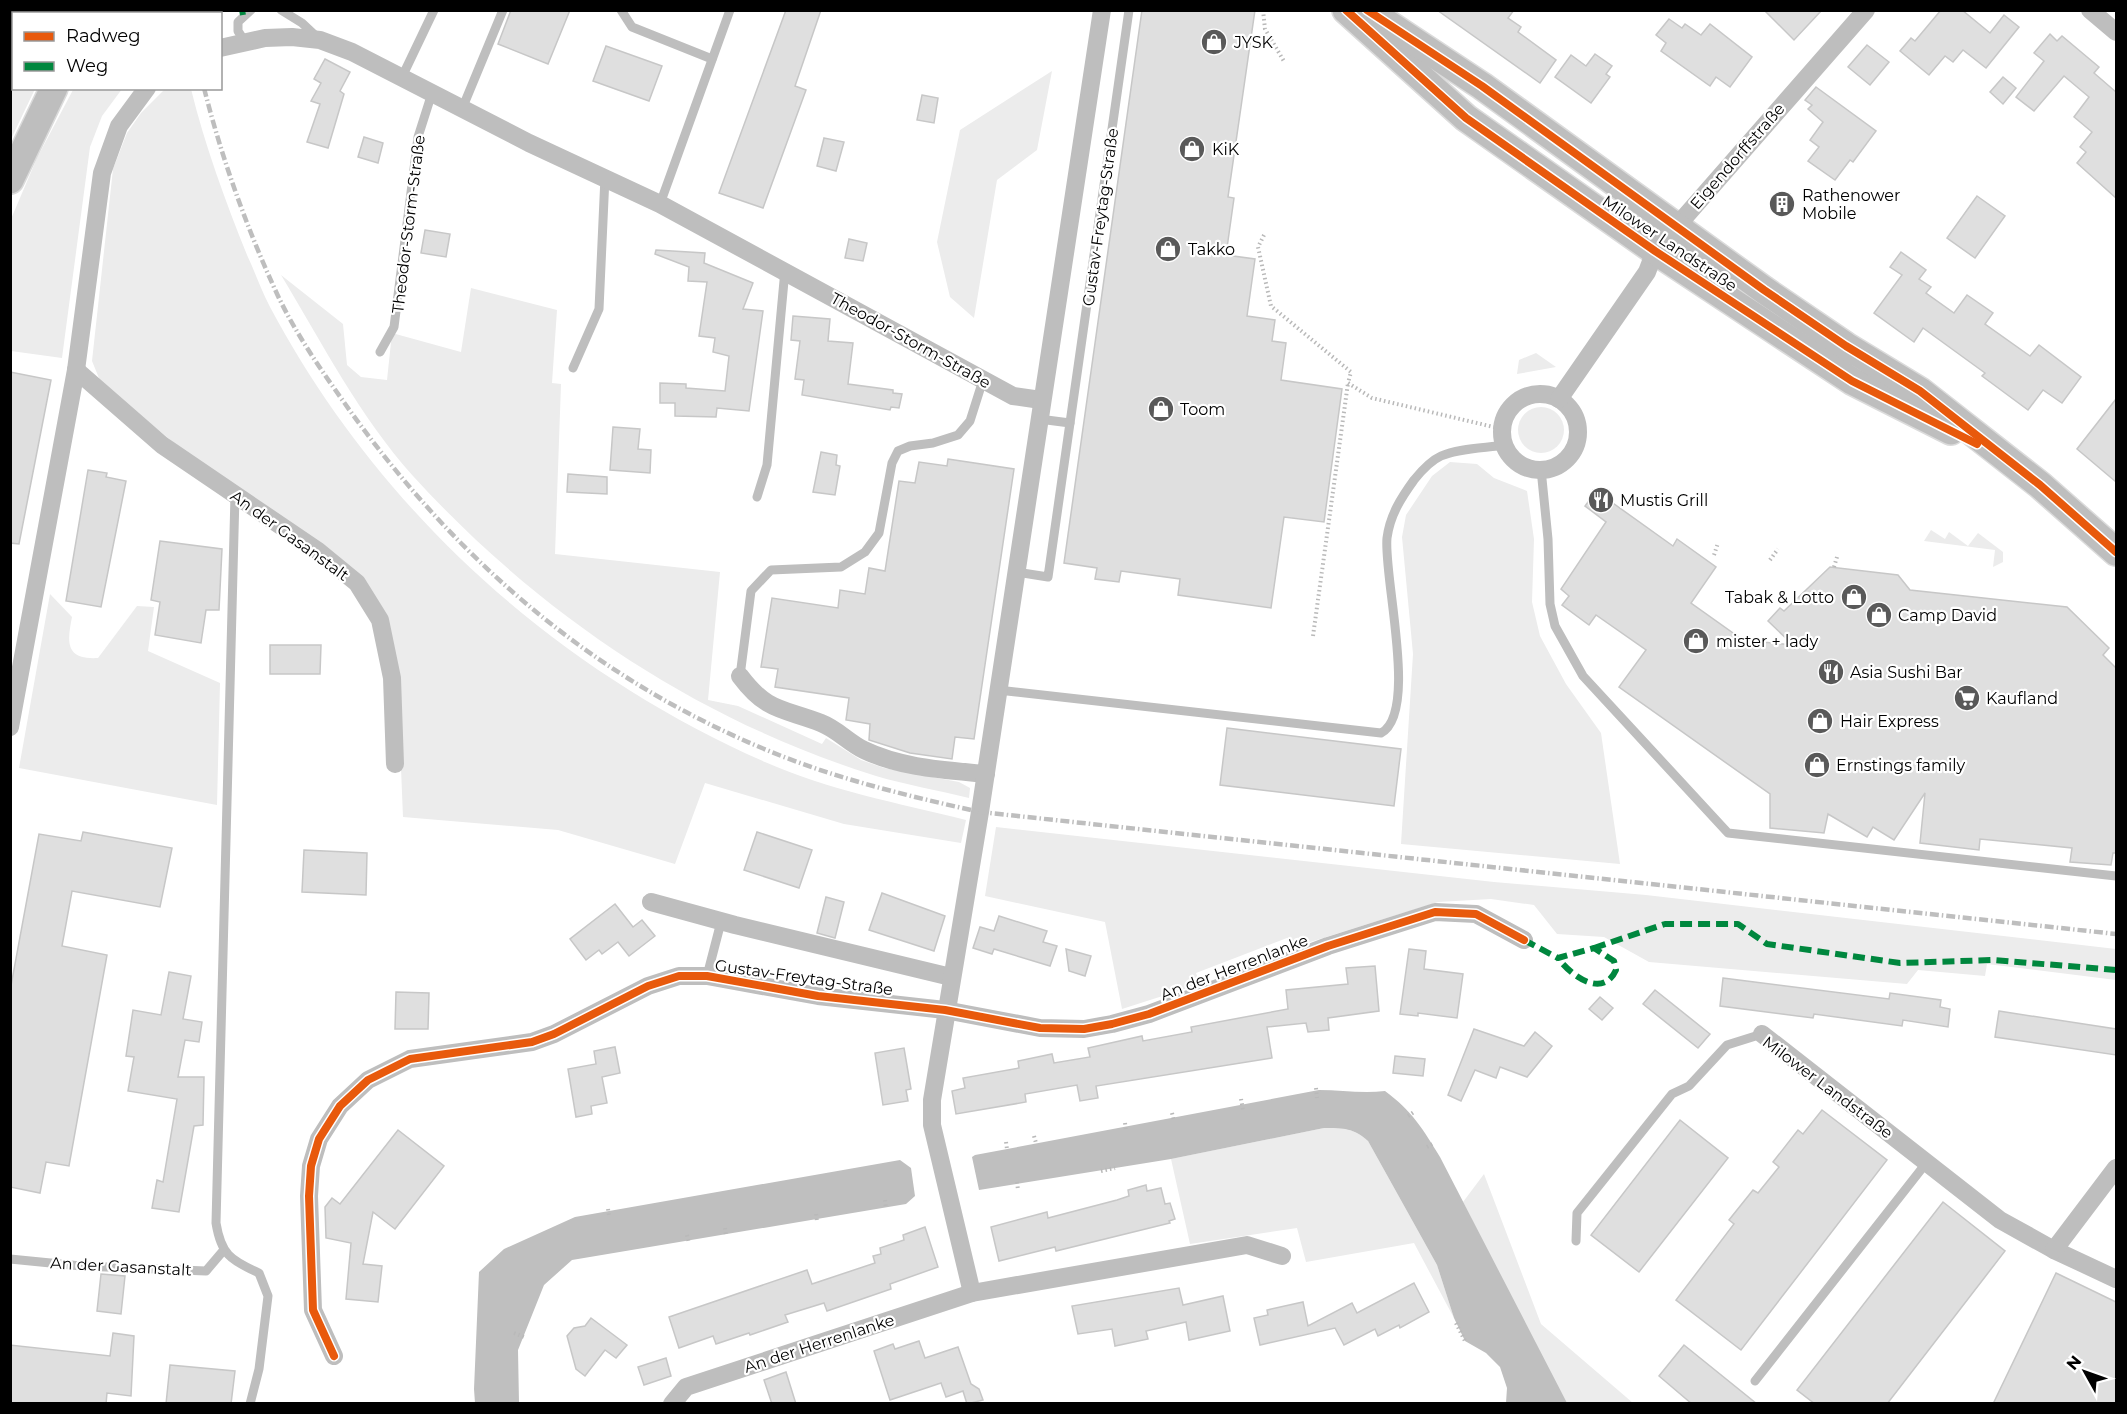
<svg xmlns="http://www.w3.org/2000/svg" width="2127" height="1414" viewBox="0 0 2127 1414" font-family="Montserrat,sans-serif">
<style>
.green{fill:#ececec}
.water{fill:#bfbfbf}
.building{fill:#dfdfdf;stroke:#c7c7c7;stroke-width:1.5}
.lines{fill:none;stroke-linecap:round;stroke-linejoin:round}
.primary-casing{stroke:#dbdbdb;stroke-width:30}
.path{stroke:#b9b9b9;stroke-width:4;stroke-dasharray:1.5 3;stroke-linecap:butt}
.service{stroke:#bebebe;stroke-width:9}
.minor{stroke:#bebebe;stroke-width:18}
.primary{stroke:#bebebe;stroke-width:27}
.rail{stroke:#bebebe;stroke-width:4.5;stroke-dasharray:9 3 1.5 3;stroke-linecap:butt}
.quiet{stroke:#00873e;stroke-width:6;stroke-dasharray:12 6;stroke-linecap:butt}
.cycleway-casing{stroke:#fff;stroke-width:11}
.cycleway{stroke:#e8590c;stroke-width:8}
.labels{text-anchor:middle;stroke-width:4.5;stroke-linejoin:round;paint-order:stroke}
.poi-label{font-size:16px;fill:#000;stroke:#fff;text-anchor:start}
.street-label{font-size:16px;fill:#000;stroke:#fff}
</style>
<rect width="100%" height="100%" fill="#fff"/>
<g class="green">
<path d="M13 69 14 88 35 89 11 139 10 77Z"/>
<path d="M1052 71 1037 150 997 180 974 318 950 297 937 242 960 130Z"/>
<path d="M74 88 122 89 102 116 90 147 62 358 11 351V219L37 158Z"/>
<path d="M165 89H191C205 146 225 200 247 255 255 272 261 290 270 307 379 511 553 668 765 762 828 790 898 803 966 820L961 843 844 824 705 783 675 864 558 830 403 817 397 670 388 618 101 383 92 361 113 169 127 133 141 113Z"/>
<path d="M281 275 343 324 347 365 361 377 387 380 392 333 461 352 471 288 557 310 552 383 561 384 555 554 720 572 708 700 738 706 822 744 826 738 861 760 884 768 959 782 970 788 969 798C938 790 906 785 876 776 697 720 539 614 413 476 360 417 322 343 281 275Z"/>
<path d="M1536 353 1556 367 1517 374 1519 360Z"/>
<circle cx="1541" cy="430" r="23"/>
<path d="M1450 462 1477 464 1494 478 1527 491 1534 539 1532 602 1540 636 1566 684 1601 733 1620 864 1401 844 1413 654 1402 537 1406 515 1432 476Z"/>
<path d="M1931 530 1945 539 1949 532 1968 546 1978 533 2003 552V562L1993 567 1995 550 1924 541Z"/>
<path d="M50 594 72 617C67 642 65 660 98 658L137 606 154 607 148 651 220 683 217 805 19 768Z"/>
<path d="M996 827 1494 882 1646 895 2116 949V980L1987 964 1985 976 1918 970 1907 984 1649 962 1604 937 1557 934 1534 905 1491 899 1438 902 1291 948 1287 938 1196 973 1200 984 1122 1009 1105 922 985 896Z"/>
<path d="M1324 1128C1343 1128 1354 1128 1368 1141L1437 1265 1454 1318 1414 1243 1306 1262 1297 1228 1190 1244 1171 1159Z"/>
<path d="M1484 1174 1541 1324 1633 1403H1564L1463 1202Z"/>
</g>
<g class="water">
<path d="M1319 1090C1341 1090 1363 1094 1385 1091 1412 1111 1423 1129 1440 1157L1567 1403H1506L1507 1388 1500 1367 1486 1353 1465 1341 1454 1318 1437 1265 1368 1141C1354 1128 1343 1128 1324 1128L1171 1159 979 1190 972 1157 975 1155Z"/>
<path d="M900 1160 911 1168 915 1196 906 1204 572 1260 544 1285 518 1350 519 1403H475L474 1389 479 1272 504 1249 575 1217Z"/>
</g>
<g class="building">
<path d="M511 10H570L548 64 498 44Z"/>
<path d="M786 10H821L795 86 806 90 763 208 719 193Z"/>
<path d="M1142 10H1255L1228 197 1234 198 1226 255 1255 259 1247 316 1275 320 1272 341 1286 343 1281 380 1342 389 1324 522 1284 517 1271 608 1178 595 1180 579 1121 571 1119 582 1095 579 1097 568 1064 563Z"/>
<path d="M1437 10H1514L1508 18 1521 27 1518 32 1556 60 1540 83Z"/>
<path d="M1764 10H1822L1794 40Z"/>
<path d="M1941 10H1962L1990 33 2004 15 2019 27 1986 68 1963 50 1953 62 1945 56 1929 75 1900 51 1911 38 1915 41Z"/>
<path d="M1669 19 1682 28 1685 24 1701 35 1710 24 1752 57 1730 87 1716 77 1710 86 1661 51 1666 43 1656 35Z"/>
<path d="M2050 34 2057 41 2062 36 2099 67 2094 73 2116 92V198L2077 163 2086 152 2080 147 2092 132 2074 117 2089 97 2064 76 2034 111 2016 97 2044 61 2034 53Z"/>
<path d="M1867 45 1889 62 1870 85 1848 67Z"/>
<path d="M606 46 662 66 649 101 593 81Z"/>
<path d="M1595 54 1612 66 1606 74 1610 77 1591 103 1555 77 1571 55 1586 66Z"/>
<path d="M325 59 350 72 340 91 344 94 328 148 307 142 320 104 311 101 321 83 314 79Z"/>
<path d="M2003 77 2016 88 2003 104 1990 92Z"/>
<path d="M1816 87 1876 131 1853 162 1850 160 1835 180 1808 161 1819 147 1810 140 1823 122 1808 109 1812 105 1805 100Z"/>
<path d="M922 95 938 98 934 123 917 120Z"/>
<path d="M364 137 383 143 378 163 358 157Z"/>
<path d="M824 138 844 142 836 171 817 166Z"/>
<path d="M1977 196 2005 216 1975 258 1947 238Z"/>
<path d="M425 230 450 234 446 257 421 253Z"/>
<path d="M849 239 867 243 863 261 845 258Z"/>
<path d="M656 250 705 253 704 263 753 283 743 309 763 311 749 411 717 408 716 417 675 416V403H660V383L686 384V388L725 391 729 356 713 352 715 338 699 336 707 282 688 281 689 267 655 254Z"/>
<path d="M1901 252 1926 270 1919 279 1931 287 1926 293 1954 313 1967 295 1993 313 1985 324 2030 356 2039 345 2081 377 2062 403 2043 390 2028 410 1982 376 1985 373 1923 328 1914 342 1874 313 1902 275 1890 267Z"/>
<path d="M793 316 830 319 828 341 853 343 848 384 893 390V393L902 394 899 408 891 407 890 410 802 395 804 380 795 379 800 341 791 340Z"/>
<path d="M10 372 51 380 19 544 10 543Z"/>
<path d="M2116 399V482L2077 449Z"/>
<path d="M613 427 640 429 638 449 651 450 650 473 610 470Z"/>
<path d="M821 452 837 455 836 465 840 466 835 495 813 492Z"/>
<path d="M948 459 1014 469 974 739 955 737 952 759 910 753 869 740 870 724 846 720 849 698 775 687 778 669 761 667 772 598 838 608 840 590 865 594 869 568 885 571 899 481 915 483 919 462 947 466Z"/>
<path d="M88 470 107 473 106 477 126 481 101 607 66 601Z"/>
<path d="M568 474 607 477V494L567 492Z"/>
<path d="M1596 491 1673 546 1677 539 1716 567 1691 603 1743 640 1793 645 1768 621 1780 608 1784 611 1830 567 1898 575 1910 590 2067 607 2109 648 2103 655 2116 668V853H2113L2111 865 2070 862 2072 848 1980 839 1979 850 1920 843 1925 793 1894 840 1873 827 1867 837 1828 814 1824 833 1770 828V794L1619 687 1646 650 1596 615 1589 625 1562 605 1569 596 1561 589 1606 522 1585 506Z"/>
<path d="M160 541 222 549 219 610H206L201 643 155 635 160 602 151 600Z"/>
<path d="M270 645H321L320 674H270Z"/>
<path d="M1227 728 1401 749 1394 806 1220 785Z"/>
<path d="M83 832 172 848 160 907 72 891 62 946 107 955 69 1166 46 1162 40 1193 10 1187V991L39 834 81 841Z"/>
<path d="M757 832 812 850 799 888 744 870Z"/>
<path d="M304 850 367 853 366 895 302 892Z"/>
<path d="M882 893 945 916 934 951 869 930Z"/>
<path d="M826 897 844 902 835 938 817 933Z"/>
<path d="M615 904 633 927 642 920 655 936 629 956 618 942 602 954 599 950 586 960 570 939Z"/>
<path d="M999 916 1047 931 1043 942 1057 946 1050 966 994 949 992 954 973 948 980 927 994 931Z"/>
<path d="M1066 949 1091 956 1085 976 1069 971Z"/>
<path d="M1409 949 1426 951 1424 969 1463 974 1457 1018 1418 1013V1016L1400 1014Z"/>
<path d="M1375 966 1379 1011 1328 1018 1329 1030 1308 1032 1306 1023 1267 1027 1272 1058 1096 1086 1098 1098 1080 1101 1077 1085 1025 1094 1026 1102 956 1114 952 1091 965 1088 963 1078 1019 1068 1018 1061 1052 1054 1054 1063 1090 1057 1088 1048 1142 1036 1143 1041 1192 1032 1191 1027 1288 1009 1286 990 1348 984 1346 968Z"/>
<path d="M169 972 191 976 183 1019 202 1022 199 1042 185 1040 178 1077H204L203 1125 194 1126 179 1212 152 1208 157 1180 163 1182 177 1099 128 1091 134 1057 126 1056 133 1010 161 1015Z"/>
<path d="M1723 978 1889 999 1890 993 1941 1000 1940 1007 1950 1009 1948 1027 1903 1020 1902 1026 1814 1014 1813 1018 1720 1006Z"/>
<path d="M1655 990 1710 1034 1698 1048 1643 1004Z"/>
<path d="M396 992 429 993 428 1029H395Z"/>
<path d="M1600 997 1613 1008 1602 1020 1589 1009Z"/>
<path d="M1999 1011 2116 1029V1055L1995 1037Z"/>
<path d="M1474 1029 1524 1046 1535 1032 1552 1046 1527 1077 1500 1067 1496 1078 1475 1070 1461 1101 1448 1095Z"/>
<path d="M615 1047 620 1073 602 1077 607 1103 591 1106 592 1114 576 1117 568 1069 596 1064 594 1051Z"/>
<path d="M904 1048 911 1089 906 1090 908 1101 883 1105 875 1053Z"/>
<path d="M1395 1056 1425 1059 1423 1076 1393 1073Z"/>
<path d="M1822 1110 1887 1160 1741 1350 1676 1300 1734 1224 1729 1220 1753 1190 1758 1193 1779 1167 1773 1162 1798 1130 1803 1134Z"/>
<path d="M1680 1120 1728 1158 1639 1272 1591 1235Z"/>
<path d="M398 1130 444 1166 395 1229 373 1212 363 1264 382 1266 378 1302 346 1299 351 1243 326 1238 325 1207 332 1198 340 1204Z"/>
<path d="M1146 1185 1147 1191 1161 1188 1165 1204 1170 1203 1175 1219 1169 1221 1170 1223 1056 1251 1055 1247 999 1261 991 1227 1047 1212 1048 1218 1117 1200 1129 1196 1128 1190Z"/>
<path d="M1943 1202 2005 1251 1887 1404H1815L1797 1390Z"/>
<path d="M925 1227 938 1267 890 1284 891 1289 827 1311 824 1303 785 1315 788 1322 750 1335 749 1333 716 1344 713 1336 679 1348 669 1317 807 1270 812 1284 875 1263 873 1256 881 1254 880 1248 904 1240 903 1235Z"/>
<path d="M2056 1273 2116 1302V1404H1993Z"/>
<path d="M101 1274 125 1276 121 1314 97 1311Z"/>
<path d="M1414 1283 1429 1312 1400 1328 1399 1325 1378 1336 1375 1329 1344 1345 1335 1328 1260 1345 1254 1318 1268 1315 1267 1310 1303 1302 1308 1326 1352 1303 1357 1313Z"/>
<path d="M1179 1288 1183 1305 1223 1296 1230 1331 1189 1340 1186 1322 1146 1331 1148 1339 1115 1346 1112 1329 1078 1334 1072 1306Z"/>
<path d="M591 1318 627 1345 616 1358 605 1350 585 1376 576 1369 567 1336 574 1328 585 1326Z"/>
<path d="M113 1333 134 1336 131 1396 107 1393 106 1404H10V1345L110 1356Z"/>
<path d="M919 1341 925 1358 958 1347 971 1384 979 1389 983 1400 967 1404 963 1391 946 1397 941 1383 890 1400 874 1351 893 1344 895 1349Z"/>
<path d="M1684 1345 1757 1404H1692L1659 1376Z"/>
<path d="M666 1358 671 1376 644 1385 638 1367Z"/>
<path d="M170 1365 235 1371 231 1404H166Z"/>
<path d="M786 1372 796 1404H772L764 1380Z"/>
</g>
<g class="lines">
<g class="primary-casing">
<g id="primary">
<path d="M1346 10 1466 118 1655 251 1852 381 1951 431"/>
<path d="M1367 10 1482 86 1764 290 1846 346 1920 391 2040 485 2116 552"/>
<path d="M94 14 96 10"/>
<path d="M10 180 54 88"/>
</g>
</g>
<g class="path">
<path d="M1263 10 1265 29 1285 63"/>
<path d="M1264 235 1258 247 1271 306 1351 372 1348 383 1372 398 1502 429"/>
<path d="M1714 555 1718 543"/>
<path d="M1770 560 1778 549"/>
<path d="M1834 567 1837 557"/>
<path d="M1313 636 1348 383"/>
<path d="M1316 1088 1317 1098"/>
<path d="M1241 1099 1243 1110"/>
<path d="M1172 1113 1174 1121"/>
<path d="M1408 1116 1414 1112"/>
<path d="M1125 1123 1126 1130"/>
<path d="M1034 1136 1036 1143"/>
<path d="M1006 1142 1007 1149"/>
<path d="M1427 1147 1434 1143"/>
<path d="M1101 1171 1115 1168"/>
<path d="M1017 1182 1018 1190"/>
<path d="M885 1200 886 1209"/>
<path d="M608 1209 609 1215"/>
<path d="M816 1214 817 1221"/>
<path d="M725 1228 726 1237"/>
<path d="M687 1235 689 1243"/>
<path d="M1456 1323 1465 1341"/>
<path d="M514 1333 524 1337"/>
</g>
<g class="service">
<path d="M281 10 302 23 318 38"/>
<path d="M621 10 632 27 712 59"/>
<path d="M245 42 238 31V22L251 10"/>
<path d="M402 77 434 10"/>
<path d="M462 109 503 10"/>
<path d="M660 204 730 10"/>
<path d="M380 352 394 327 418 137 432 93"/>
<path d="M573 368 599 309 605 177"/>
<path d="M1070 423 1129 10"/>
<path d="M1541 469 1548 539 1550 604 1555 626 1583 676 1728 833 2116 876"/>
<path d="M235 495 216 1223C221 1254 230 1260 259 1273L268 1296 259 1369 250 1404"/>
<path d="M757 497 767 465 785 270"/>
<path d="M1016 572 1048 577 1070 423 1039 419"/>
<path d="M740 676 751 591 771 570 841 567 865 552 879 533 892 463 898 451 910 446 933 443 958 435 970 421 983 380"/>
<path d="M998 690 1381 733C1419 713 1383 576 1387 538 1390 515 1401 498 1414 480 1422 470 1430 461 1441 456 1458 448 1486 448 1505 445"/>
<path d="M707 976 721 922"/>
<path d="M1576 1241 1577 1213 1672 1094 1689 1086 1727 1045 1762 1034"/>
<path d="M10 1259 81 1266 206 1271 223 1251"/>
<path d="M1755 1381 1927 1162"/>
</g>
<g class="minor">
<path d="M2090 10 2116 32"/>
<path d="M220 48 265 38 292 37 320 40 352 52 529 143 660 204 1013 396 1041 400"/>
<path d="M76 370 162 445 318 551 357 583 380 620 392 678 395 764"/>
<circle cx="1540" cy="432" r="38"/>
<path d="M1559 399 1647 272 1655 251 1866 10"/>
<path d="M740 676C767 712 782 708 821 723 837 729 849 743 864 750 901 768 945 770 986 774"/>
<path d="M10 727 76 370 102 173 119 126 147 88"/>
<path d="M651 902 735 925 951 977"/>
<path d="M1762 1034 2000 1220 2054 1250 2116 1279"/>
<path d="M2054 1250 2116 1168"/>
<path d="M972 1293 932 1125V1100L980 812 1102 10"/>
<path d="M334 1356 313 1310 309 1196 311 1166 319 1139 340 1106 368 1080 410 1059 532 1042 554 1034 648 986 679 976H707L818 996 945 1010 1040 1028 1084 1029 1112 1024 1149 1014 1328 946 1435 912 1476 914 1524 940"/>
<path d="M672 1404 686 1387 972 1293 1247 1245 1282 1256"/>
</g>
<use href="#primary" class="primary"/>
<g class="rail">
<path d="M190 10V14"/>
<path d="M21 14 22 10"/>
<path d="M10 42 14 34"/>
<path d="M204 88C222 159 247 229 278 296 298 338 326 377 353 415 462 565 596 680 769 751 837 779 908 796 980 812L2116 934"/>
</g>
<g class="quiet">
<path d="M242 10 243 15"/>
<path d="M1524 940 1558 958 1594 948 1614 961 1616 970C1603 999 1571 976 1558 958"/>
<path d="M1594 948 1665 924H1738L1767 944 1900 963 1994 960 2116 970"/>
</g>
<g class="cycleway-casing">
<g id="cycleway">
<path d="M1346 10 1466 118 1655 251 1852 381 1977 444"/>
<path d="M1367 10 1482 86 1764 290 1846 346 1920 391 2040 485 2116 552"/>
<path d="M334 1356 313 1310 309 1196 311 1166 319 1139 340 1106 368 1080 410 1059 532 1042 554 1034 648 986 679 976H707L818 996 945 1010 1040 1028 1084 1029 1112 1024 1149 1014 1328 946 1435 912 1476 914 1524 940"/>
</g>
</g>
<use href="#cycleway" class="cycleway"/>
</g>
<defs>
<g id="shop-disc" transform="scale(1.35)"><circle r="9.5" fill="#595959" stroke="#fff"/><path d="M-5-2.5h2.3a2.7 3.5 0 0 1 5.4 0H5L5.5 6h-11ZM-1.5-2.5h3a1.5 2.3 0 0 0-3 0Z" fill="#fff"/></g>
<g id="building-disc" transform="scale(1.35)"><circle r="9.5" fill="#595959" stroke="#fff"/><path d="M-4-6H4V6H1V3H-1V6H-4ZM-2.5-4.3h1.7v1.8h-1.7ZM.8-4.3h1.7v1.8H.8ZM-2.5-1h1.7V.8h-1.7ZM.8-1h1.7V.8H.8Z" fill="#fff"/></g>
<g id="restaurant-disc" transform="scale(1.35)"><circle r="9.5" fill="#595959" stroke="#fff"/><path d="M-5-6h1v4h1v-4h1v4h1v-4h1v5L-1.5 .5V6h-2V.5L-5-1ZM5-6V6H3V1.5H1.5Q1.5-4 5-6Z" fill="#fff"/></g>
<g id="supermarket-disc" transform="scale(1.35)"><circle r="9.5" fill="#595959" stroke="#fff"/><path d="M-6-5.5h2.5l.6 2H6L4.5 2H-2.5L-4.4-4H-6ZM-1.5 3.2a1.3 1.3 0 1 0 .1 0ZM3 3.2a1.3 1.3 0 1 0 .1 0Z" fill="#fff"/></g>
</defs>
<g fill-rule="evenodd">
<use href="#shop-disc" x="1214" y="42"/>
<use href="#shop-disc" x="1192" y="149"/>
<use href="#building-disc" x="1782" y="204"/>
<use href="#shop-disc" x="1168" y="249"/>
<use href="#shop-disc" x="1161" y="409"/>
<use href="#restaurant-disc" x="1601" y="500"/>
<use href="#shop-disc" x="1854" y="597"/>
<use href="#shop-disc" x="1879" y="615"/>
<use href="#shop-disc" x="1696" y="641"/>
<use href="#restaurant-disc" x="1831" y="672"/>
<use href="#supermarket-disc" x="1967" y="698"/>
<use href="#shop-disc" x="1820" y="721"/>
<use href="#shop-disc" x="1817" y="765"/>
</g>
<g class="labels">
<g class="poi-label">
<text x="1234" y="48">JYSK</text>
<text x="1212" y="155">KiK</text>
<text x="1802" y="201">Rathenower<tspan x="1802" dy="18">Mobile</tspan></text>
<text x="1188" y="255">Takko</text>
<text x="1180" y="415">Toom</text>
<text x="1620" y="506">Mustis Grill</text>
<text x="1834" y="603" text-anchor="end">Tabak &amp; Lotto</text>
<text x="1898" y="621">Camp David</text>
<text x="1716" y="647">mister + lady</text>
<text x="1850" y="678">Asia Sushi Bar</text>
<text x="1986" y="704">Kaufland</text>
<text x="1840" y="727">Hair Express</text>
<text x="1836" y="771">Ernstings family</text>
</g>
<g class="street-label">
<text transform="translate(1737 156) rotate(-49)" y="6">Eigendorffstraße</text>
<text transform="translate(1100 217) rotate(-82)" y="6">Gustav-Freytag-Straße</text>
<text transform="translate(408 224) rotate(-83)" y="6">Theodor-Storm-Straße</text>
<text transform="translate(1670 243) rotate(34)" y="6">Milower Landstraße</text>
<text transform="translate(911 340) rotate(29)" y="6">Theodor-Storm-Straße</text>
<text transform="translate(290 535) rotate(36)" y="6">An der Gasanstalt</text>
<text transform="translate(1234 967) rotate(-21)" y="6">An der Herrenlanke</text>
<text transform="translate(804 977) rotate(8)" y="6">Gustav-Freytag-Straße</text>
<text transform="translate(1828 1087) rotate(37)" y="6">Milower Landstraße</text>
<text transform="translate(121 1266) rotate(3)" y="6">An der Gasanstalt</text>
<text transform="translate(819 1343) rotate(-18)" y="6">An der Herrenlanke</text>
</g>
</g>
<rect width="2127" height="1414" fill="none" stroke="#000000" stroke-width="24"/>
<rect x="12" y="12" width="210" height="78" fill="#ffffff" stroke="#999999" stroke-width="1.5"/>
<rect x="24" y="32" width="30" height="9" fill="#e8590c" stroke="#999999" stroke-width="1.5"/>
<text x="66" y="42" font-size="18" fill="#000000">Radweg</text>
<rect x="24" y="62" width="30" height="9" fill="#00873e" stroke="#999999" stroke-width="1.5"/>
<text x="66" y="72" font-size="18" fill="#000000">Weg</text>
<g transform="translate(2085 1372) rotate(310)" stroke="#ffffff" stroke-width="4.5" paint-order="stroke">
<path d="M0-4.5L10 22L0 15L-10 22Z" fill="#000000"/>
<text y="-9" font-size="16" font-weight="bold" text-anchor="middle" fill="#000000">N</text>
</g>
</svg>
